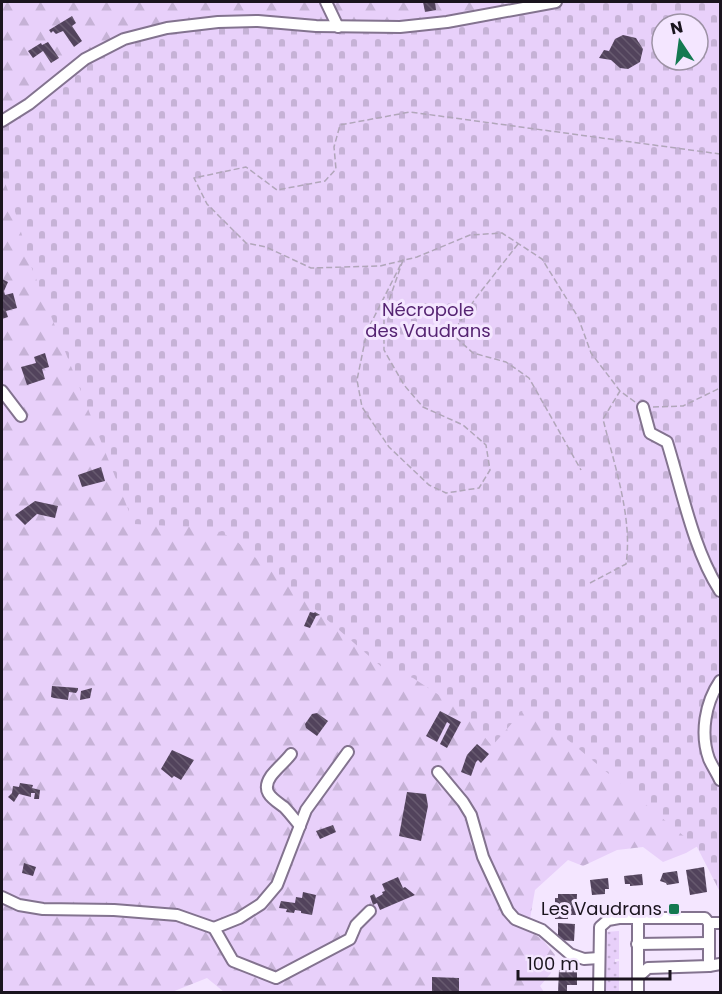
<svg xmlns="http://www.w3.org/2000/svg" width="722" height="994" viewBox="0 0 722 994" font-family="Poppins,sans-serif">
<style>
.green{fill:url(#green-dots)}
.forest{fill:url(#forest-firs);fill-rule:evenodd}
.cemetery{fill:url(#cemetery-stones);fill-rule:evenodd}
.building{fill:url(#building-back-hatch)}
.lines{fill:none;stroke-linecap:round;stroke-linejoin:round}
.minor-casing{stroke:#83738f;stroke-width:14}
.path{stroke:#b1a6ba;stroke-width:1.5;stroke-dasharray:6 3;stroke-linecap:butt}
.minor{stroke:#fff;stroke-width:10}
.poi-dot{fill:#147951;stroke:#f4e6ff;stroke-width:2}
.labels{text-anchor:middle;stroke-width:6;stroke-linejoin:round;paint-order:stroke}
.park-label{font-size:18px;fill:#562473;stroke:#f4e6ff}
.poi-label{font-size:18px;fill:#1a141e;stroke:#f4e6ff;text-anchor:end}
</style>
<defs>
<pattern id="green-dots" width="8" height="8" patternUnits="userSpaceOnUse" patternTransform="scale(1.5)"><rect width="8" height="8" fill="#e8d0fa"/><path d="M2 2h.1M6 6h.1" fill="none" stroke="#c6b2d6" stroke-width="1.8" stroke-linecap="round"/></pattern>
<pattern id="forest-firs" width="22" height="20" patternUnits="userSpaceOnUse" patternTransform="scale(1.5)"><rect width="22" height="20" fill="#e8d0fa"/><path d="M5 1l3.5 6h-7zM16 11l3.5 6h-7z" fill="#c6b2d6"/></pattern>
<pattern id="cemetery-stones" width="16" height="16" patternUnits="userSpaceOnUse" patternTransform="scale(1.5)"><rect width="16" height="16" fill="#e8d0fa"/><path d="M2 7V4a2 2 0 0 1 4 0v3zM10 15v-3a2 2 0 0 1 4 0v3z" fill="#c6b2d6"/></pattern>
<pattern id="building-back-hatch" width="6" height="6" patternUnits="userSpaceOnUse" patternTransform="scale(1.5)"><rect width="6" height="6" fill="#52435c"/><path d="M-1 5l2 2M0 0l6 6M5-1l2 2" fill="none" stroke="#675a6f"/></pattern>
</defs>
<rect width="100%" height="100%" fill="#f4e6ff"/>
<path class="green" d="M619 931V959H615V962L619 961V992H606L605 932Z"/>
<path class="forest" d="M2 2H720V833L686 853 663 862 643 847 617 850 583 866 568 860 535 890 528 930 543 940 555 955 551 973 540 986 544 992H224L207 978 172 992H2ZM662 24H698V60H662Z"/>
<path class="cemetery" d="M570 2H720V892L697 847 527 706 492 746 462 710 413 678 384 669 234 539 212 528 134 524 31 266 14 208 2 174V124L84 65 115 48 149 37 225 26H445L455 30 460 24ZM662 24H698V60H662Z"/>
<g class="building">
<path d="M423 2H435L436 10 425 12Z"/>
<path d="M72 16 76 23 72 26 82 41 74 47 63 31 56 34 53 31 51 33 49 30Z"/>
<path d="M623 35 636 38 643 49 640 62 628 69 620 68 611 60 599 58 604 50 609 51 615 39Z"/>
<path d="M48 42 59 58 51 63 43 51 33 58 28 51 41 43 42 45Z"/>
<path d="M2 279 8 282 4 291 5 295 13 293 17 308 6 311 8 317 2 319Z"/>
<path d="M45 353 49 367 42 369 45 379 27 385 21 367 36 363 34 357Z"/>
<path d="M101 467 105 481 82 487 78 475Z"/>
<path d="M35 501 58 506 55 518 37 514 25 525 15 515Z"/>
<path d="M310 612 314 613 315 612 320 615 316 616 310 628 304 626Z"/>
<path d="M52 686 78 688V690L76 693 69 692 68 700 54 698 51 697Z"/>
<path d="M92 688 90 698 80 700 81 691Z"/>
<path d="M440 711 461 722 447 748 440 744 450 724 447 722 437 742 426 736Z"/>
<path d="M317 713 328 721 317 736 306 728 305 724 312 714Z"/>
<path d="M477 744 489 754 481 763 478 760 476 762 471 776 461 772 467 755Z"/>
<path d="M172 750 194 760 181 780 174 776 172 778 161 769Z"/>
<path d="M20 783 33 785 32 788 40 790 39 799H34L35 793H31V797L19 794 14 802 8 797 12 793 13 786 19 787Z"/>
<path d="M407 792 426 794 428 806 421 841 399 836Z"/>
<path d="M333 825 336 832 320 839 316 831Z"/>
<path d="M24 863 36 867 33 876 22 873Z"/>
<path d="M704 867 707 892 690 895 686 870Z"/>
<path d="M677 871 679 883 667 885 666 883 660 881 663 873Z"/>
<path d="M642 874 643 885 630 886V884H625L624 876Z"/>
<path d="M398 877 403 888 405 887 415 895 380 910 377 903 373 905 370 896 374 894 376 898 383 894 382 892 385 891 382 884Z"/>
<path d="M608 878 609 889H605V894L592 895 590 880Z"/>
<path d="M303 892 316 895 312 915 301 913V911L295 910 294 913 286 912 287 909 279 908 281 901 295 903 296 897 302 898Z"/>
<path d="M558 894H577L576 915H568V919H555V898H558Z"/>
<path d="M558 923 575 924 574 941 558 940Z"/>
<path d="M559 970 577 971V985H567V992H558Z"/>
<path d="M432 977 459 978V992H432Z"/>
</g>
<g class="lines">
<g class="minor-casing">
<g id="minor">
<path d="M326 2 338 27"/>
<path d="M2 121 29 104 85 59 124 39 167 28 218 22 258 21 316 26 400 27 447 22 556 2"/>
<path d="M2 391 21 416"/>
<path d="M643 407 650 433 667 442C682 490 693 549 720 591"/>
<path d="M720 681C705 703 700 734 709 759 712 766 717 773 720 780"/>
<path d="M291 754C285 762 277 768 271 776 260 792 273 799 284 807 290 813 295 820 300 826"/>
<path d="M438 772 463 802 471 815 483 857 508 911 515 919 542 930 570 954 584 959 599 958"/>
<path d="M2 897 19 905 43 909 114 910 177 915 214 928"/>
<path d="M709 923V966"/>
<path d="M214 928 239 918 261 904 277 885 306 810 348 752"/>
<path d="M214 928 233 961 276 978 350 939 356 925 370 911"/>
<path d="M637 944 708 943"/>
<path d="M638 977 648 968 709 966 720 964"/>
<path d="M599 992 600 927 608 920 619 918H705L709 923H720"/>
<path d="M638 992V918"/>
</g>
</g>
<g class="path">
<path d="M518 244 475 299 452 334 473 353 506 362 529 378 581 470"/>
<path d="M403 260 384 315V350L404 385 423 407 463 425 486 445 490 470 479 488 446 493 429 485 389 447 362 407 357 380 367 331Z"/>
<path d="M635 402 620 391 591 353 578 317 542 259 502 233 470 235 417 257 380 266 311 268 266 247 246 243 207 204 194 178 246 167 277 190 325 181 336 169 334 147 340 125 410 112 720 154"/>
<path d="M653 407 683 406 720 388"/>
<path d="M590 583 626 564C633 518 614 464 603 419L620 391"/>
</g>
<use href="#minor" class="minor"/>
</g>
<rect class="poi-dot" x="668" y="903" width="12" height="12" rx="3"/>
<g class="labels">
<g class="park-label">
<text x="428" y="316">Nécropole<tspan x="428" dy="21">des Vaudrans</tspan></text>
</g>
<g class="poi-label">
<text x="662" y="915">Les Vaudrans</text>
</g>
</g>
<rect width="722" height="994" fill="none" stroke="#1a141e" stroke-width="6"/>
<g transform="translate(680 42) rotate(347)"><circle r="28" fill="#f4e6ff" stroke="#9d92a5" stroke-width="1.5"/>
<path d="M0-4.5L10 22L0 15L-10 22Z" fill="#147951"/>
<text y="-9" font-size="16" font-weight="bold" text-anchor="middle" fill="#1a141e">N</text>
</g>
<path d="M518 970v9h152v-9" fill="none" stroke="#1a141e" stroke-width="3"/>
<text x="527" y="970" font-size="18" fill="#1a141e" stroke="#f4e6ff" stroke-width="4.5" paint-order="stroke">100 m</text>
</svg>
